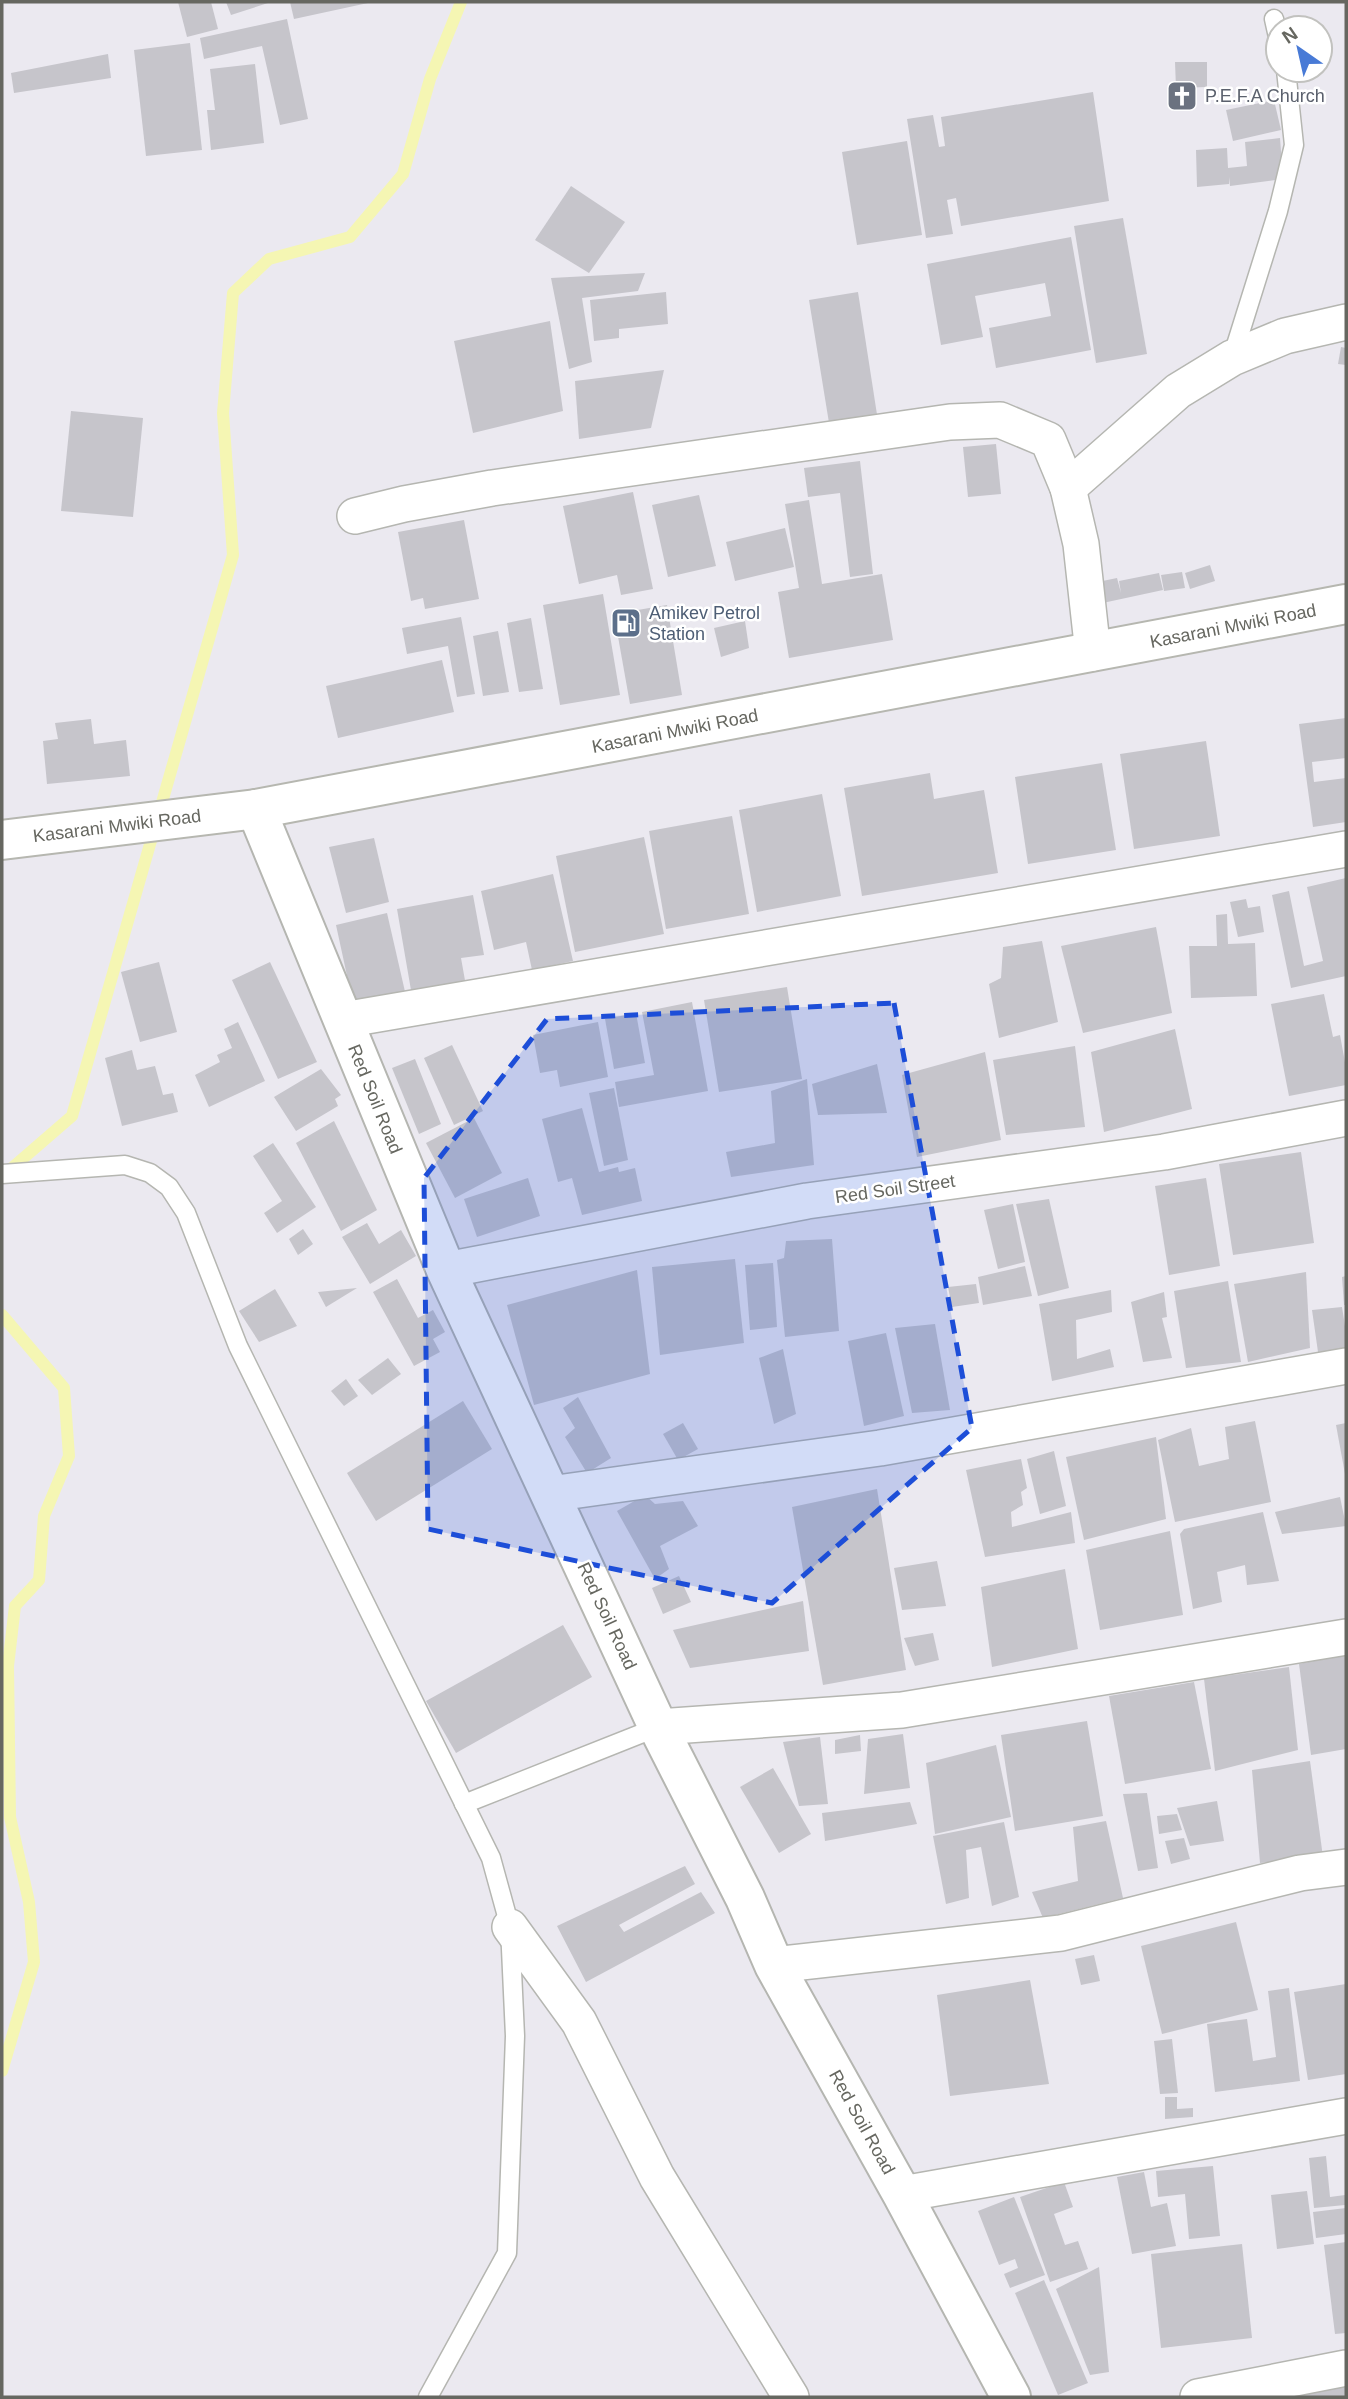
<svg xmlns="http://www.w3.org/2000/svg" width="1348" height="2399" viewBox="0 0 1348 2399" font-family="Helvetica,sans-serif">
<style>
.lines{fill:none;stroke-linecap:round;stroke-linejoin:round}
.stream{stroke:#f5f6b3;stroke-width:12}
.building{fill:#c6c5cb}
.service-casing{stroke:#b5b6b1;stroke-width:21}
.minor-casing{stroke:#b5b6b1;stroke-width:38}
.tertiary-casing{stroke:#b5b6b1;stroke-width:42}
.secondary-casing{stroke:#b6b7b0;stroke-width:42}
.service{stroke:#fff;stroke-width:18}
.minor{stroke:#fff;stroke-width:35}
.tertiary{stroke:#fff;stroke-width:38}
.secondary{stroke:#fff;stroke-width:38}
.marked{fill:#1d4ed8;fill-opacity:0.2;stroke:#1d4ed8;stroke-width:5;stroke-dasharray:14 9;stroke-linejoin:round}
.labels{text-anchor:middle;stroke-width:5;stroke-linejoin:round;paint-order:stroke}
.worship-label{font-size:18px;fill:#5b616d;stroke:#fff;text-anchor:start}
.service-label{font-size:18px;fill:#4e5e75;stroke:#fff;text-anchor:start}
.street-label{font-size:18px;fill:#666760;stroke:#fff}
</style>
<rect width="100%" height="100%" fill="#ebe9f0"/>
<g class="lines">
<g class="stream">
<path d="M5 1174 72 1116 233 555 223 413 233 293 269 259 350 237 403 174 430 79 461 2"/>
<path d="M2 1315 64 1388 69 1456 44 1516 39 1580 15 1606 8 1666 10 1817 29 1902 34 1962 2 2071"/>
</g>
</g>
<g class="building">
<path d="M178 2H211L218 29 187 37Z"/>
<path d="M226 2H271L231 15Z"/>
<path d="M290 2H368V3L294 19Z"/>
<path d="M287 19 308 119 280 125 262 46 204 59 200 38Z"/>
<path d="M190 43 202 150 146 156 134 50Z"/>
<path d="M108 54 111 78 14 93 11 73Z"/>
<path d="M1175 62H1207V87L1176 88Z"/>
<path d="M255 64 264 143 211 150 207 110H215L210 69Z"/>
<path d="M1093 92 1109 201 961 226 956 198 947 200 953 234 926 238 907 119 933 115 939 147 945 146 941 117Z"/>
<path d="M1274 100 1281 130 1233 141 1226 110Z"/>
<path d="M1280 138 1283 179 1230 186 1229 177V184L1197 187 1196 150 1227 148 1228 168 1247 166 1245 142Z"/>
<path d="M907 141 922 235 857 245 842 152Z"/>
<path d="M571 186 625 222 589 273 535 240Z"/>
<path d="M1123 218 1147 354 1096 363 1074 226Z"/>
<path d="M1071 237 1091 350 996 368 989 328 1051 316 1045 283 975 296 983 337 941 345 927 264Z"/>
<path d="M645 273 638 291 582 298 592 362 569 369 551 278Z"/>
<path d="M666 292 668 324 619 329V338L594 341 590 300Z"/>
<path d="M858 292 878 421 830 429 809 300Z"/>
<path d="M550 321 563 411 473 433 454 341Z"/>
<path d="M1341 347 1346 348V365L1338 364Z"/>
<path d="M664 370 651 428 579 439 575 381Z"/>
<path d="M71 411 143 418 133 517 61 511Z"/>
<path d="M996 444 1001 494 968 497 963 447Z"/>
<path d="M860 461 873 574 850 577 840 493 808 497 804 468Z"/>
<path d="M633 492 653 589 621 595 617 575 579 584 563 506Z"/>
<path d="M699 495 716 566 668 577 652 505Z"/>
<path d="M809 500 822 584 882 574 893 640 789 658 778 592 799 588 785 504Z"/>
<path d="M464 520 479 599 425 609 423 598 411 601 398 532Z"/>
<path d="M785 528 794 567 735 581 726 542Z"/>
<path d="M1210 565 1215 581 1190 589 1185 573Z"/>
<path d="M1182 572 1185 588 1164 591 1161 575Z"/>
<path d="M1159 573 1163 590 1098 604 1093 583 1117 578 1121 593 1119 581Z"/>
<path d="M603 594 620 695 560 705 543 605Z"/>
<path d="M667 605 682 695 630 704 614 614Z"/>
<path d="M461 617 475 694 457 697 448 646 407 654 402 628Z"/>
<path d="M531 618 543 689 519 692 507 623Z"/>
<path d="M745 621 749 648 721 657 714 628Z"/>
<path d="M498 631 509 692 483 696 473 636Z"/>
<path d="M442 660 454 712 338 738 326 686Z"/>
<path d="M1346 718V758L1312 762 1314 782 1346 778V822L1313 827 1299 724Z"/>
<path d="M91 719 94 744 126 740 130 776 47 784 43 741 58 739 55 723Z"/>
<path d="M1206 741 1220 836 1134 849 1120 754Z"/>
<path d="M1102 763 1116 850 1028 864 1015 777Z"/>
<path d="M930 773 934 799 984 790 998 873 862 896 844 788Z"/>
<path d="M822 794 841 896 757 912 739 810Z"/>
<path d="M732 816 749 914 666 929 649 831Z"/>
<path d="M644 837 664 934 575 952 556 856Z"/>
<path d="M374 838 389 902 346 913 329 847Z"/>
<path d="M553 874 573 961 532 970 526 942 494 950 481 891Z"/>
<path d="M1346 878V976L1291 988 1272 895 1289 891 1304 966 1323 961 1307 887Z"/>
<path d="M473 895 484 955 461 958 466 986 412 996 397 909Z"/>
<path d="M1246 899 1248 908 1260 906 1264 932 1238 937 1230 902Z"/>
<path d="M387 913 406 996 354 1008 336 925Z"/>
<path d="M1227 914 1228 944 1255 943 1257 996 1191 998 1189 946H1217L1216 915Z"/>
<path d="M1156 927 1172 1013 1083 1033 1061 946Z"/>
<path d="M1042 941 1058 1022 999 1038 989 984 1001 978 1003 947Z"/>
<path d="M159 962 177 1032 140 1042 121 972Z"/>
<path d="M270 962 317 1062 278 1079 232 980Z"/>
<path d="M787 987 802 1079 719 1092 704 1000Z"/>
<path d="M1324 994 1333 1037 1340 1035 1346 1068V1085L1289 1096 1271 1004Z"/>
<path d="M692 1002 708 1091 619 1107 615 1082 654 1075 642 1012Z"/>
<path d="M636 1013 645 1063 614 1069 605 1019Z"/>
<path d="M238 1022 265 1081 209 1107 195 1075 220 1062 217 1055 232 1048 224 1029Z"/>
<path d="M598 1022 608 1077 560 1087 557 1070 540 1073 533 1035Z"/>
<path d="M1175 1029 1192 1109 1104 1132 1091 1052Z"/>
<path d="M452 1045 483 1111 454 1125 424 1058Z"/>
<path d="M1075 1046 1085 1127 1006 1135 993 1060Z"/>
<path d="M132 1050 137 1070 155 1066 163 1095 173 1093 178 1112 122 1126 105 1058Z"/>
<path d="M985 1052 1001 1140 917 1157 902 1075Z"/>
<path d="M415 1059 441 1124 419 1134 392 1068Z"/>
<path d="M877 1064 887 1113 818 1115 812 1084Z"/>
<path d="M321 1069 341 1095 335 1099 338 1106 296 1131 274 1097Z"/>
<path d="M807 1079 814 1165 731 1177 726 1152 775 1143 771 1091Z"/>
<path d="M614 1088 628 1160 604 1166 589 1093Z"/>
<path d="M582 1108 599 1172 618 1167 619 1172 635 1168 642 1201 582 1215 572 1178 558 1182 542 1119Z"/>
<path d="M474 1118 502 1173 455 1198 426 1143Z"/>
<path d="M334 1121 377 1210 341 1231 296 1143Z"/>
<path d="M273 1143 316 1207 277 1233 264 1213 282 1201 253 1156Z"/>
<path d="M1301 1152 1314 1243 1233 1255 1219 1164Z"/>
<path d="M528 1178 540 1216 477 1237 464 1199Z"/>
<path d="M1206 1178 1220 1266 1169 1275 1155 1186Z"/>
<path d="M1049 1199 1069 1288 1038 1296 1016 1204Z"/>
<path d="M1013 1204 1025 1262 998 1269 984 1210Z"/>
<path d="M367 1223 379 1244 401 1230 416 1256 370 1284 342 1237Z"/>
<path d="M303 1229 313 1244 298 1255 289 1239Z"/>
<path d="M832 1239 839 1331 785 1337 777 1260 784 1258 786 1241Z"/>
<path d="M735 1259 744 1343 660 1355 652 1267Z"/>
<path d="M773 1263 777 1327 750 1330 745 1265Z"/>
<path d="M1025 1266 1032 1296 983 1305 978 1277Z"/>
<path d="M637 1270 650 1374 534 1405 507 1305Z"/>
<path d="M1306 1272 1310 1348 1248 1362 1234 1284Z"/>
<path d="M1346 1276V1305H1344L1342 1277Z"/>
<path d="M397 1279 418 1318 433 1310 445 1332 433 1339 440 1352 414 1366 373 1292Z"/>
<path d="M1228 1281 1241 1362 1186 1368 1174 1291Z"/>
<path d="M976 1284 979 1303 952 1307 948 1287Z"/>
<path d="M357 1288 326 1307 318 1292Z"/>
<path d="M275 1289 297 1326 259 1342 239 1311Z"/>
<path d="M1111 1290 1112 1312 1076 1320 1077 1359 1110 1349 1114 1367 1052 1381 1039 1304Z"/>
<path d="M1164 1292 1167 1317 1162 1318 1172 1358 1143 1362 1131 1302Z"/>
<path d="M1342 1307 1346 1333V1349L1318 1352 1312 1310Z"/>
<path d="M935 1324 950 1410 912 1413 895 1328Z"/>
<path d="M886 1333 904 1416 864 1426 848 1341Z"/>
<path d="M783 1349 796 1414 774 1424 759 1358Z"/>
<path d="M388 1358 401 1374 372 1395 358 1380Z"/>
<path d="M346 1379 358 1396 344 1406 331 1391Z"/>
<path d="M578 1397 611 1458 587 1473 565 1437 575 1428 563 1408Z"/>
<path d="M463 1401 492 1449 376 1521 347 1473Z"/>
<path d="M1255 1421 1271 1502 1175 1522 1158 1440 1191 1428 1199 1466 1229 1459 1225 1427Z"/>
<path d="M683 1423 698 1449 678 1460 663 1434Z"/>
<path d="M1346 1423V1474H1345L1336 1425Z"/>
<path d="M1156 1437 1166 1519 1084 1540 1066 1457Z"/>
<path d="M1054 1451 1066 1506 1040 1514 1027 1459Z"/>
<path d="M1021 1459 1027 1488 1021 1492 1023 1505 1011 1512 1012 1527 1071 1512 1075 1543 985 1557 966 1470Z"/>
<path d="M877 1489 906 1670 823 1685 792 1507Z"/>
<path d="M645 1495 655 1504 683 1501 698 1526 660 1546 669 1569 655 1579 617 1511Z"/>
<path d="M1340 1497 1346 1526 1282 1534 1275 1512Z"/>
<path d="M1263 1512 1279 1581 1247 1585 1245 1565 1217 1572 1222 1602 1193 1609 1180 1534 1184 1529Z"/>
<path d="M1170 1531 1183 1615 1100 1630 1086 1550Z"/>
<path d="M937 1561 946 1606 902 1610 894 1568Z"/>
<path d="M1065 1569 1078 1649 992 1667 981 1587Z"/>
<path d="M679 1576 691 1602 663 1614 652 1588Z"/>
<path d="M803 1601 809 1651 690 1668 673 1630Z"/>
<path d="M563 1625 592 1677 456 1753 426 1701Z"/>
<path d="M933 1633 939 1660 915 1666 904 1638Z"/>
<path d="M1346 1654V1749L1311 1755 1299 1664Z"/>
<path d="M1289 1667 1298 1750 1215 1771 1204 1679Z"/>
<path d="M1194 1682 1211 1769 1125 1784 1109 1696Z"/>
<path d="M1087 1721 1103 1816 1015 1831 1001 1735Z"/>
<path d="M903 1734 910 1788 864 1794 868 1739Z"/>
<path d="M860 1735 861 1751 835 1754V1740Z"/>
<path d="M820 1737 828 1804 799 1806 783 1742Z"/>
<path d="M996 1745 1011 1817 935 1834 926 1763Z"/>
<path d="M1310 1761 1323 1857 1260 1863 1252 1770Z"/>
<path d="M773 1768 811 1834 779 1853 740 1787Z"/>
<path d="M1147 1793 1158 1868 1138 1871 1123 1794Z"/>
<path d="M1217 1801 1224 1841 1190 1846 1177 1808Z"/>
<path d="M910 1802 917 1824 825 1841 822 1813Z"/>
<path d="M1177 1814 1182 1830 1159 1834 1157 1816Z"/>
<path d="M1106 1821 1123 1898 1043 1918 1032 1892 1078 1881 1073 1827Z"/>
<path d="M1004 1822 1019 1897 992 1906 981 1847 966 1850 969 1898 946 1904 933 1836Z"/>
<path d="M1184 1838 1190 1859 1171 1864 1165 1841Z"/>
<path d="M685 1866 695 1884 619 1925 624 1932 701 1892 715 1913 586 1982 557 1926Z"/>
<path d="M1236 1922 1258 2010 1162 2034 1141 1946Z"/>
<path d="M1094 1955 1100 1981 1081 1985 1075 1959Z"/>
<path d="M1030 1980 1049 2084 950 2096 937 1995Z"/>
<path d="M1346 1984V2074L1308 2080 1294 1992Z"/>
<path d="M1289 1988 1300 2081 1215 2092 1207 2024 1247 2019 1253 2061 1276 2057 1268 1991Z"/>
<path d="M1172 2039 1178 2093 1160 2094 1154 2041Z"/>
<path d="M1165 2097H1177V2109L1193 2108V2117L1165 2119Z"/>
<path d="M1326 2156 1330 2197 1345 2195V2205L1314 2208 1309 2158Z"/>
<path d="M1213 2166 1220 2236 1189 2239 1185 2194 1158 2197 1156 2171Z"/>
<path d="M1144 2172 1151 2207 1167 2203 1176 2246 1132 2254 1117 2177Z"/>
<path d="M1064 2182 1073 2207 1054 2214 1065 2245 1078 2241 1088 2269 1050 2282 1020 2197Z"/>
<path d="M1307 2191 1314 2244 1277 2249 1271 2195Z"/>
<path d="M1014 2197 1045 2275 1010 2288 1004 2274 1018 2268 1015 2259 999 2265 978 2211Z"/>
<path d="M1346 2208V2234L1316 2238 1313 2212Z"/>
<path d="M1346 2242V2333L1335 2334 1324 2245Z"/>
<path d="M1242 2244 1252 2338 1161 2348 1151 2254Z"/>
<path d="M1099 2267 1109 2372 1090 2375 1056 2289Z"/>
<path d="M1044 2280 1088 2383 1058 2395 1015 2293Z"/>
<path d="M1346 2383V2397H1282Z"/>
</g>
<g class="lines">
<g class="service-casing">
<g id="service">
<path d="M1274 19 1278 37"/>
<path d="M1232 358 1278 211 1294 145 1286 70"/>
<path d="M2 1174 125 1165 150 1173 169 1187 186 1213 238 1346 491 1858 510 1927 515 2036 507 2253 428 2397"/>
<path d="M464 1804 658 1727"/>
</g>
</g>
<g class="minor-casing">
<g id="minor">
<path d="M1068 488 1178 391 1232 358 1285 336 1346 322"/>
<path d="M355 516 404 504 492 488 950 422 1000 420 1048 440 1068 488 1081 544 1093 653"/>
<path d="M343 1020 1346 849"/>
<path d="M446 1270 807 1201 1164 1152 1346 1118"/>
<path d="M550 1494 880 1448 1346 1366"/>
<path d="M658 1727 902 1710 1346 1637"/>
<path d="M510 1927 579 2022 657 2177 791 2397"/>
<path d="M774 1965 1061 1933 1300 1873 1346 1867"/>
<path d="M902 2194 1346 2116"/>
<path d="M1198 2397 1346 2368"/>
</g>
</g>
<g class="tertiary-casing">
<path id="tertiary" d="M256 809 446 1270 658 1727 745 1898 774 1965 902 2194 1011 2397"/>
</g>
<g class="secondary-casing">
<path id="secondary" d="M2 840 256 809 1346 604"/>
</g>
<use href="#service" class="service"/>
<use href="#minor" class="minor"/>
<use href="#tertiary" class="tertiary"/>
<use href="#secondary" class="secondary"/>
</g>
<path class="marked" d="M894 1003 972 1428 772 1603 428 1529 424 1178 547 1019Z"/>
<defs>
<g id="church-square" transform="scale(1.575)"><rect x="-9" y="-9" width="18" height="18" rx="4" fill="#6b7280" stroke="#fff"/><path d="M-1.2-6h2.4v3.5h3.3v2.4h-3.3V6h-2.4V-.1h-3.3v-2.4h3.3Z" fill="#fff"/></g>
<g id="fuel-square" transform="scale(1.575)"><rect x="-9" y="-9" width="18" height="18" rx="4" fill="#5c6f8a" stroke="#fff"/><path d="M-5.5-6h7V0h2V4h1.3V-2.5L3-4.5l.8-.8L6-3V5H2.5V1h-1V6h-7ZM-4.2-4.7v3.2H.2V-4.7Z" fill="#fff"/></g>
</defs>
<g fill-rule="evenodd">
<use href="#church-square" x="1182" y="96"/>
<use href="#fuel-square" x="626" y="623"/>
</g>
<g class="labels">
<g class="worship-label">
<text x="1205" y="102">P.E.F.A Church</text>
</g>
<g class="service-label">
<text x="649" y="619">Amikev Petrol<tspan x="649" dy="21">Station</tspan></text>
</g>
<g class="street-label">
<text transform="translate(1233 626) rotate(-11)" y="6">Kasarani Mwiki Road</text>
<text transform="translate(675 731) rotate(-11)" y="6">Kasarani Mwiki Road</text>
<text transform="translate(117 826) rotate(-7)" y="6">Kasarani Mwiki Road</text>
<text transform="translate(375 1099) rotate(68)" y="6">Red Soil Road</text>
<text transform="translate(895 1189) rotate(-8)" y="6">Red Soil Street</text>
<text transform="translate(607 1616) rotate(65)" y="6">Red Soil Road</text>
<text transform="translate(862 2122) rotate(61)" y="6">Red Soil Road</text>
</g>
</g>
<rect width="1348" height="2399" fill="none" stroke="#666760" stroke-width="7"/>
<g transform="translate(1299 49) rotate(326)"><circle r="33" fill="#ffffff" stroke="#c2c2bf" stroke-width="2"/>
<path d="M0-5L12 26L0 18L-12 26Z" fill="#487ad6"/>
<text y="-10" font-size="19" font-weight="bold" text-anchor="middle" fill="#666760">N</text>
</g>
</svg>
